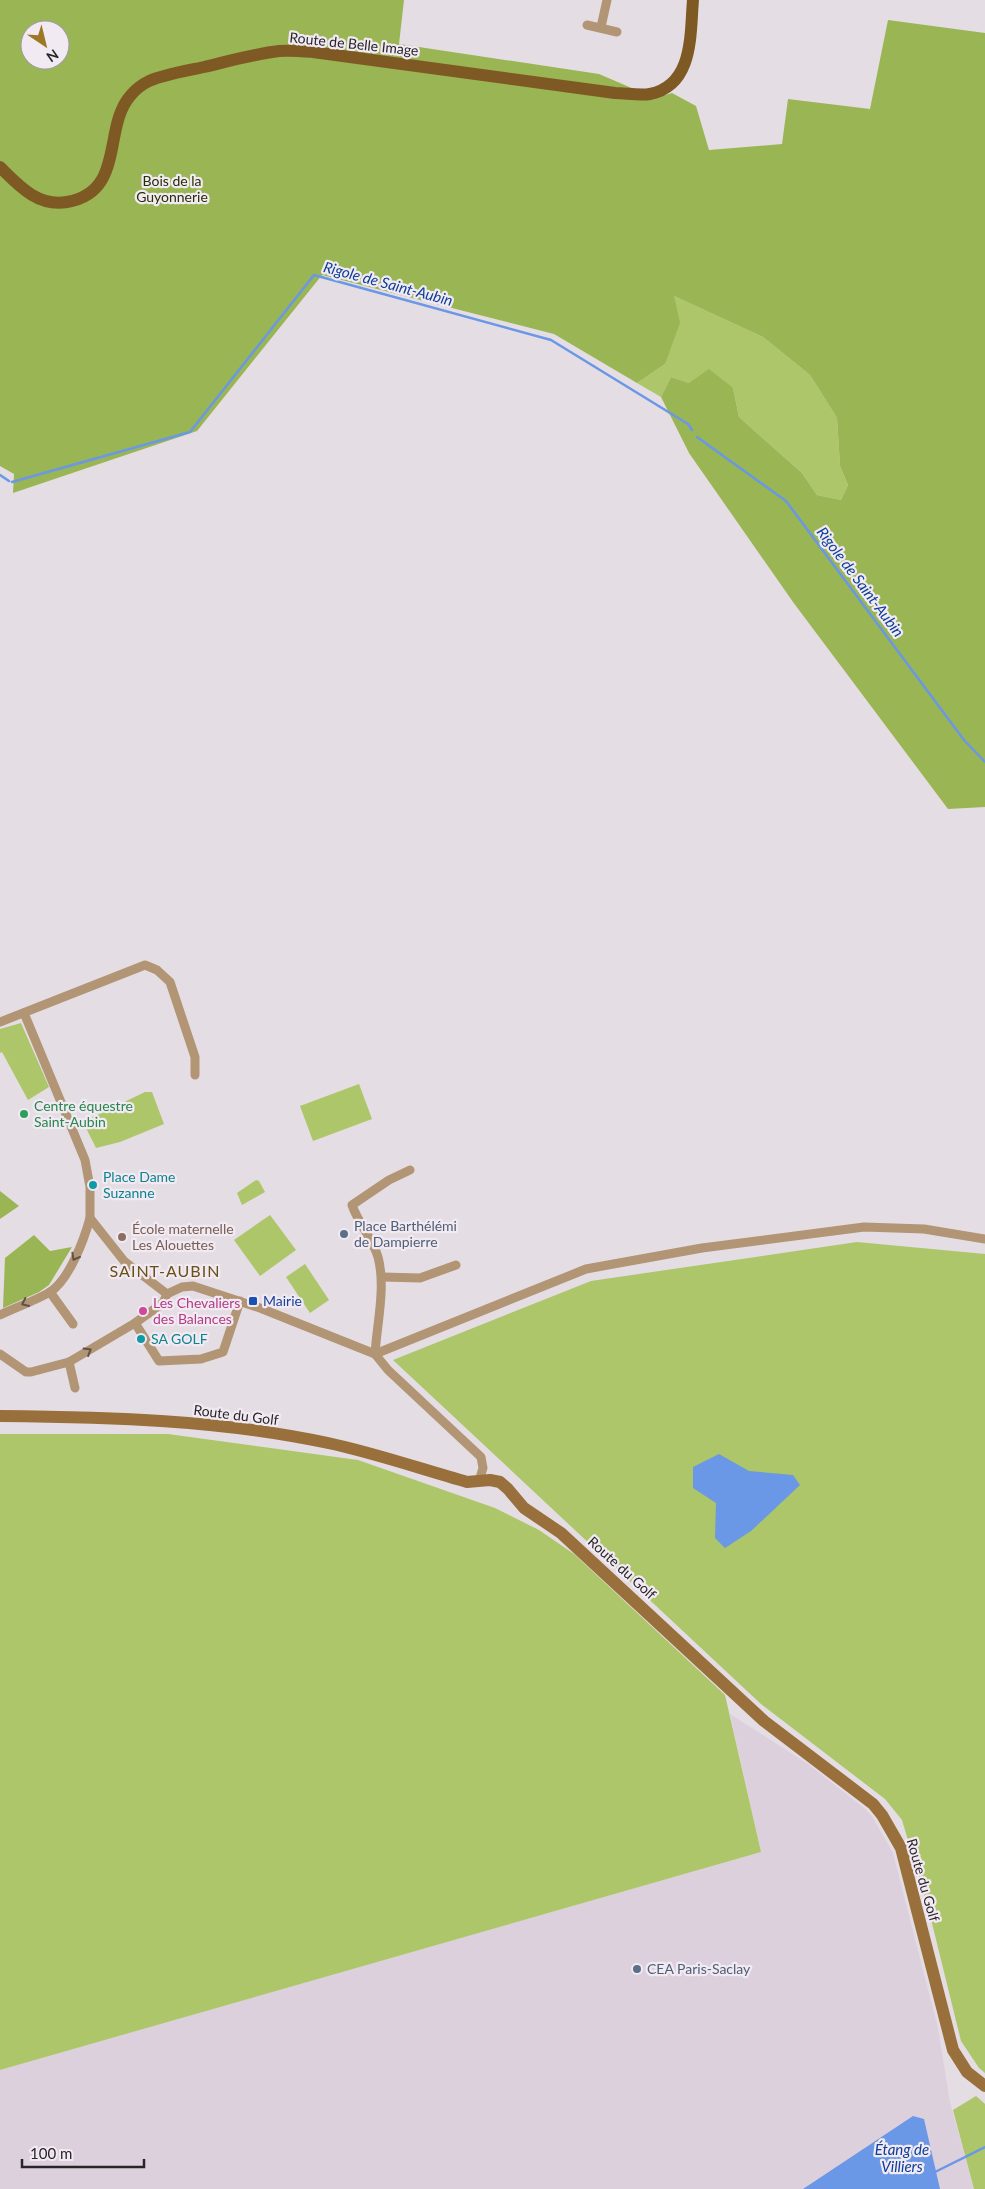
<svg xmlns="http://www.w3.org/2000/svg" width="985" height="2189" viewBox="0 0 985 2189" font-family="Lato,sans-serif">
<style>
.built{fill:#ddd0dd}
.green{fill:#acc669}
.forest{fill:#9ab554;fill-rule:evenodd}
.water{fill:#6a97e6}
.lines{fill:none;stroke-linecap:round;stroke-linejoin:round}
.stream{stroke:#6a97e6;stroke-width:2.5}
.street{stroke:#b19574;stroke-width:9}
.secondary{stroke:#99703c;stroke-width:12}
.primary{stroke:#7f5923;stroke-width:12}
.oneway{stroke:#5f5246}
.leisure-dot{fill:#2e9e5b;stroke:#f2eaf2;stroke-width:2}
.culture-dot{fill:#0f9aa8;stroke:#f2eaf2;stroke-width:2}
.service-dot{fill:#5c6f8a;stroke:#f2eaf2;stroke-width:2}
.education-dot{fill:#8d6e63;stroke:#f2eaf2;stroke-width:2}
.transit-dot{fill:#1a4fb4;stroke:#f2eaf2;stroke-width:2}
.hotel-dot{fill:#d1479c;stroke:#f2eaf2;stroke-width:2}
.labels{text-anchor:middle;stroke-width:4.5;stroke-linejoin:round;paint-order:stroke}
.street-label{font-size:14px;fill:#282528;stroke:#f2eaf2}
.park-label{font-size:14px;fill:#252e05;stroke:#f2eaf2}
.leisure-label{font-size:14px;fill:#27864d;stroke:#f2eaf2;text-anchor:start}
.culture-label{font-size:14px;fill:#0d838f;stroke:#f2eaf2;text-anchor:start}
.service-label{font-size:14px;fill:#4e5e75;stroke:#f2eaf2;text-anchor:start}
.education-label{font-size:14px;fill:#785e54;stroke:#f2eaf2;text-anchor:start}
.transit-label{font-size:14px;fill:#164399;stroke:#f2eaf2;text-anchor:start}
.hotel-label{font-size:14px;fill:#b23c85;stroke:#f2eaf2;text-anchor:start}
.water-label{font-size:15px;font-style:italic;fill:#0a3e98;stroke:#f2eaf2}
.quarter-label{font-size:16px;letter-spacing:1px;fill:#695016;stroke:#f2eaf2}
</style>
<rect width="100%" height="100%" fill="#e5dde4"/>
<path class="built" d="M730 1714 808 1764 863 1807 872 1816 893 1853 938 2028 950 2102 974 2189H0V2070L761 1852Z"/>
<g class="green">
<path d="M674 296 763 337 810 375 837 418 840 466 848 485 841 500 817 495 802 473 739 417 733 388 689 383 671 377 661 397 637 383 665 364Z"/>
<path d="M21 1023 49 1087 28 1100 2 1052 0 1053V1029Z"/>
<path d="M359 1084 372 1119 313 1141 300 1106Z"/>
<path d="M145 1092H152L164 1124 120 1142 96 1148 83 1122Z"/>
<path d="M256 1180 259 1181 265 1192 242 1205 237 1193Z"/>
<path d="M270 1215 296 1250 260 1276 234 1240Z"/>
<path d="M857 1242 985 1254V2073L979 2068 961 2041 929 1911 902 1820 885 1799 761 1704 393 1360 591 1281Z"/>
<path d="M305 1264 329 1300 310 1313 286 1277Z"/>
<path d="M0 1434H168L358 1460 495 1508 539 1530 574 1554 725 1695 761 1852 0 2070Z"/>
<path d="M976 2096 985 2104V2189H974L953 2110Z"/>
</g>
<g class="forest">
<path d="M0 0H404L399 44 599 74 655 98 672 93 696 106 709 150 782 144 788 99 870 109 888 20 985 33V807L948 809 793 602 689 453 661 397 671 377 689 383 709 369 733 388 739 417 802 473 817 495 841 500 848 485 840 466 837 418 810 375 763 337 674 296 680 323 665 364 637 383 554 334 322 275 197 431 13 493 14 474 0 466ZM30 30H60V60H30Z"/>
<path d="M0 1191 19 1206 0 1219Z"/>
<path d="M34 1235 50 1251 72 1247 49 1285 39 1292 3 1308 5 1258Z"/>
</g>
<g class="water">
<path d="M719 1454 749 1471 793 1475 800 1485 751 1531 725 1548 715 1538 716 1503 693 1488V1467Z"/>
<path d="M913 2116 924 2119 940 2189H803Z"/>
</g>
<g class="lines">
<g class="stream">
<path d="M697 437 786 501 964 740 985 762"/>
<path d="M0 475 9 481"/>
<path d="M12 482 190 432 314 275 551 340 688 424 692 430"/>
<path d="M935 2172 985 2147"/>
</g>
<g class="street">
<path d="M587 25 617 32"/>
<path d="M601 27 607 0"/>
<path d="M24 1013 85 1160 90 1187V1218L124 1261 167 1294 182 1287 193 1286 260 1308 375 1354 388 1370 481 1457 483 1468 479 1481"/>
<path d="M0 1022 145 965 157 970 170 982 195 1057V1075"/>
<path d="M382 1277 420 1278 456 1265"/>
<path d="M50 1292 73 1324"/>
<path d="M0 1315C16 1307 35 1301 50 1292 69 1280 84 1240 90 1218"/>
<path d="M135 1323 159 1361 201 1359 223 1352 240 1301"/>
<path d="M0 1354 26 1372H31L69 1362 135 1323 163 1303 167 1294"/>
<path d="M375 1354 586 1269 702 1248 864 1227 924 1229 985 1239"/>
<path d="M375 1354C377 1323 386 1287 378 1257 373 1239 358 1223 352 1205L389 1180 410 1170"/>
<path d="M69 1362 75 1388"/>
</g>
<path class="secondary" d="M0 1416C109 1417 221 1420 328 1443 375 1453 421 1469 467 1482L490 1480 500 1482 508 1489 524 1508 561 1533 764 1721 873 1804 882 1815 901 1848 953 2050 967 2072 985 2086"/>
<path class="primary" d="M0 167C19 186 38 207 67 202 126 192 102 127 131 95 136 89 143 84 149 81 166 74 186 71 204 67 229 61 254 54 279 51 290 50 301 51 313 52L615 93C626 93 639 96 650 94 694 85 690 34 693 0"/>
</g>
<defs><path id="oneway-chevron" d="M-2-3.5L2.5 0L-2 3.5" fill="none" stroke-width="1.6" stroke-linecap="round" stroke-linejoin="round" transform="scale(1.25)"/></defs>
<g class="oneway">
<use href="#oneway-chevron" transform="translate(75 1257) rotate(119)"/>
<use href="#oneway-chevron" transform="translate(25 1303) rotate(155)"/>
<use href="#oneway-chevron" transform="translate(88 1351) rotate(-31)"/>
</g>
<circle class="leisure-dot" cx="24" cy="1114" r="5"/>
<g class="culture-dot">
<circle cx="93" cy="1185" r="5"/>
<circle cx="141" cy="1339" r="5"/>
</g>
<g class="service-dot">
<circle cx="344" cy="1234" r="5"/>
<circle cx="637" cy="1969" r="5"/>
</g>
<circle class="education-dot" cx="122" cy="1237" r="5"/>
<rect class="transit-dot" x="248" y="1296" width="10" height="10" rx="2.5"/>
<circle class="hotel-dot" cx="143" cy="1311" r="5"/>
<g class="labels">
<g class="street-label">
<text transform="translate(354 44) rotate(6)" y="5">Route de Belle Image</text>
<text transform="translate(236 1415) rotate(7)" y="5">Route du Golf</text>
<text transform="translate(622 1568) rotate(42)" y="5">Route du Golf</text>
<text transform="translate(923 1880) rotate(74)" y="5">Route du Golf</text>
</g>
<g class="park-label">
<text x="172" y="186">Bois de la<tspan x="172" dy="16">Guyonnerie</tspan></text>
</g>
<g class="leisure-label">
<text x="34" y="1111">Centre équestre<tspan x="34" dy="16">Saint-Aubin</tspan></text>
</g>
<g class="culture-label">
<text x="103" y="1182">Place Dame<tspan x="103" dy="16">Suzanne</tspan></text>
<text x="151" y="1344">SA GOLF</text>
</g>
<g class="service-label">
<text x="354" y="1231">Place Barthélémi<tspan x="354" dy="16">de Dampierre</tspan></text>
<text x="647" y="1974">CEA Paris-Saclay</text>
</g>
<g class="education-label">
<text x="132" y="1234">École maternelle<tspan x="132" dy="16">Les Alouettes</tspan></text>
</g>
<g class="transit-label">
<text x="263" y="1306">Mairie</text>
</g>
<g class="hotel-label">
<text x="153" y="1308">Les Chevaliers<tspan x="153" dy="16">des Balances</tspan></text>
</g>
<g class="water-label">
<text transform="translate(388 284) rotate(15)" y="5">Rigole de Saint-Aubin</text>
<text transform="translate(860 582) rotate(53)" y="5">Rigole de Saint-Aubin</text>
<text x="902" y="2155">Étang de<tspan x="902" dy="17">Villiers</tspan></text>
</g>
<g class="quarter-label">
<text x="165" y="1277">SAINT-AUBIN</text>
</g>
</g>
<g transform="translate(45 45) rotate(145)"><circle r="24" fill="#f2eaf2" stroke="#a19ba1"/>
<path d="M0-4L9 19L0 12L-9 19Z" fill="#9d7824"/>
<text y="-8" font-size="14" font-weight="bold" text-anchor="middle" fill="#282528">N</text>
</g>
<path d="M22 2159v8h122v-8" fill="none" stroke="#282528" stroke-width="2.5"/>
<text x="30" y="2159" font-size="15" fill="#282528" stroke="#f2eaf2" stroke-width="4" paint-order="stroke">100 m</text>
</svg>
